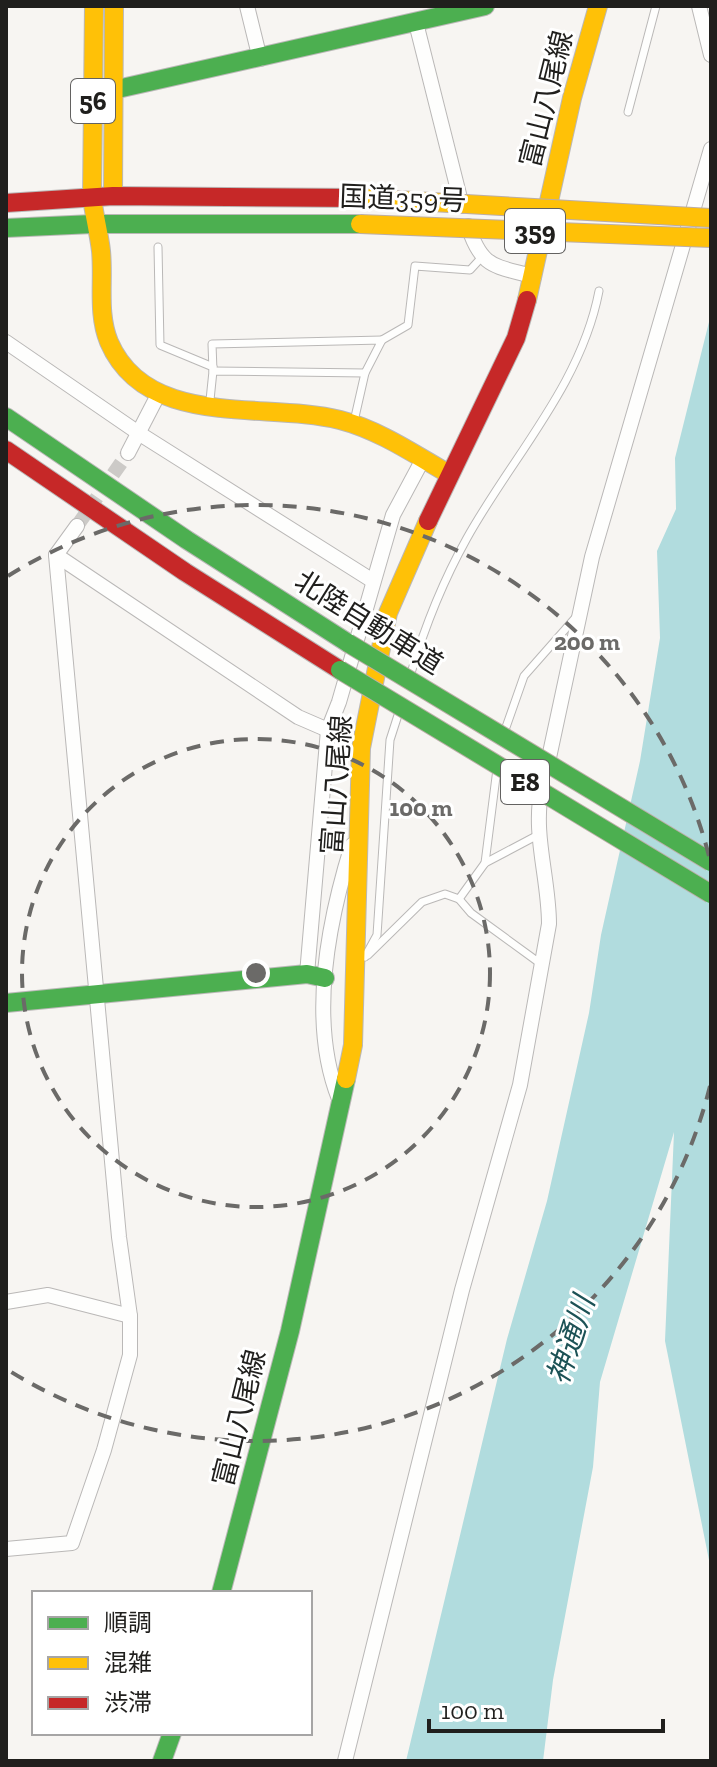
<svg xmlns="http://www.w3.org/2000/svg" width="717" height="1767" viewBox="0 0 717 1767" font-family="'Zilla Slab','Noto Sans JP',serif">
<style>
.water{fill:#b1dcde}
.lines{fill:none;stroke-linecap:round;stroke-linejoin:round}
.street-tunnel{stroke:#cccac7;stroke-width:14;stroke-dasharray:14 7;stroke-linecap:butt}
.lane-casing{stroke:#bab8b7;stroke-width:9}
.street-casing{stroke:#bab8b7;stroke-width:16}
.fast-casing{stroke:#bab8b7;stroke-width:20}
.slow-casing{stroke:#bab8b7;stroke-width:20}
.jam-casing{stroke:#bab8b7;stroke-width:20}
.lane{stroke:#fefefd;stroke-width:7}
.street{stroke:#fefefd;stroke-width:14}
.fast{stroke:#4caf50;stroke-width:18}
.slow{stroke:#ffc107;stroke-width:18}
.jam{stroke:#c62828;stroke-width:18}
.fast-bridge-casing{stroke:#bcaea7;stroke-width:20;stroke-linecap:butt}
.slow-bridge-casing{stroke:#bcaea7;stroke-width:20;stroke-linecap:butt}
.fast-bridge{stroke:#4caf50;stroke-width:18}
.slow-bridge{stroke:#ffc107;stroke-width:18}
.ring{fill:none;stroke:#6b6a68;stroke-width:4;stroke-dasharray:14 10}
.labels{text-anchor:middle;stroke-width:6;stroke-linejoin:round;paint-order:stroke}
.shield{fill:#fff;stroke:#636261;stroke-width:2}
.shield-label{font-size:26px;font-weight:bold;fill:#201f1d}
.street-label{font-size:28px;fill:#201f1d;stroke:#fff}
.water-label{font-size:30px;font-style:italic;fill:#1c5256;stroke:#fff}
.centre{fill:#6b6a68;stroke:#fff;stroke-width:4}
.ring-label{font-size:24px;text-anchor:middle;font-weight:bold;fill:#6b6a68;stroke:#fff;stroke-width:6;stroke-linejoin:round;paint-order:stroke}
</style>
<rect width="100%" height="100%" fill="#f7f5f2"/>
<path class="water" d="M711 314V1570L665 1341 674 1132 600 1382 593 1467 553 1680 543 1761H406L507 1339 547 1201 589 1013 601 935 640 761 660 638 657 551 676 509 675 458Z"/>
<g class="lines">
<path class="street-tunnel" d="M77 526 128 453"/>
<g class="lane-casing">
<g id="lane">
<path d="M628 112 656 6"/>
<path d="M158 247 160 345 213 367"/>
<path d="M382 340 408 325 415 266 470 270 482 257"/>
<path d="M213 371 212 344 382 340 365 373 355 417"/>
<path d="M210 400 213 371 365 373"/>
<path d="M411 673C425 626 443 581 467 538 512 457 581 385 599 291"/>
<path d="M505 730 524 676 576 617"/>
<path d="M485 863 497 769"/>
<path d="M459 899 485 863 538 835"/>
<path d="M368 955 422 902 445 894 459 899 471 913 541 964"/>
<path d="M365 957 377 935 390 740 399 712"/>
</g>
</g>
<g class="street-casing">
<g id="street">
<path d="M247 6 260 59"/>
<path d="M699 6 711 55"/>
<path d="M416 23 462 206"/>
<path d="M468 226C482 269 494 265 534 277"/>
<path d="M6 342 140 434 373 581"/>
<path d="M128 453 158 395"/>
<path d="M56 555 298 717 328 730 339 702 393 515 423 459"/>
<path d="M547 767 592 557 711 149"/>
<path d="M307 974 328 730"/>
<path d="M339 1099C308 1021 328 922 352 845"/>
<path d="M6 1302 48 1295 130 1316"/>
<path d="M6 1549 72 1543 104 1450 130 1355V1316L119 1237 56 555 77 526"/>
<path d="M345 1761 462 1290 520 1085 549 924C549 878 532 833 542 788"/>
</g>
</g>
<g class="fast-casing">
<g id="fast">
<path d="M113 90 485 6"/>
<path d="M6 228 93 224H360"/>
<path d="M6 417 187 540 348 643"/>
<path d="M6 1003 307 974 325 978"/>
<path d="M221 1593 290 1331 346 1079"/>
<path d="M162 1761 172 1733"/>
</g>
</g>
<g class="slow-casing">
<g id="slow">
<path d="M113 196 114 6"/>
<path d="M92 197 94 6"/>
<path d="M92 197C94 215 99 233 101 251 104 281 97 313 109 342 147 430 266 401 340 420 379 430 414 454 449 474"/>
<path d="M527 300 572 98 598 6"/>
<path d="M346 1079 353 1045 361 748 388 613 428 521"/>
</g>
</g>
<g class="jam-casing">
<g id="jam">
<path d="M6 203 113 196 361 198"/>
<path d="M6 450 185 572 340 670"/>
<path d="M428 521 516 338 527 300"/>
</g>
</g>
<use href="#lane" class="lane"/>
<use href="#street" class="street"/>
<use href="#fast" class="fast"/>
<use href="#slow" class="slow"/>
<use href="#jam" class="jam"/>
<g class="fast-bridge-casing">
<g id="fast-bridge">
<path d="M348 643 711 862"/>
<path d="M340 670 711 894"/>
</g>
</g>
<g class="slow-bridge-casing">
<g id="slow-bridge">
<path d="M361 198 711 218"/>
<path d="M360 224 711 238"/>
</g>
</g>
<use href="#fast-bridge" class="fast-bridge"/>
<use href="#slow-bridge" class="slow-bridge"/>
</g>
<g class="ring">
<circle cx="256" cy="973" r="234"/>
<path d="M710 1086A468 468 0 0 1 8 1370M8 576A468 468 0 0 1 710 860"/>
</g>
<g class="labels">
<g class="shield">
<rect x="71" y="79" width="44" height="44" rx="6"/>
<rect x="505" y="209" width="60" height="44" rx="6"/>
<rect x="501" y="760" width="48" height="44" rx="6"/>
</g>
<g class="shield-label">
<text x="93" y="110">56</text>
<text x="535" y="240">359</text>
<text x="525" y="791">E8</text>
</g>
<g class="street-label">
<text transform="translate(546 99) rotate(-76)" y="10">富山八尾線</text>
<text transform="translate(403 198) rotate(2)" y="10">国道359号</text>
<text transform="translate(369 622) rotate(32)" y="10">北陸自動車道</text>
<text transform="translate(336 785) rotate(-86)" y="10">富山八尾線</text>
<text transform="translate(239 1418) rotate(-76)" y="10">富山八尾線</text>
</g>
<g class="water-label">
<text transform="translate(571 1340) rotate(-72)" y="10">神通川</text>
</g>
</g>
<circle cx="256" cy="973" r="12" class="centre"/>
<g class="ring-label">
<text x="587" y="650">200 m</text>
<text x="421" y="816">100 m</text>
</g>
<rect width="717" height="1767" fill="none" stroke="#201f1d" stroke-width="16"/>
<rect x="32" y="1591" width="280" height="144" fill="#ffffff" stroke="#a6a5a5" stroke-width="2"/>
<rect x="48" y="1617" width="40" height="12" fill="#4caf50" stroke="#a6a5a5" stroke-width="2"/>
<text x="104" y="1631" font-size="24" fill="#201f1d">順調</text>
<rect x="48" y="1657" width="40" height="12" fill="#ffc107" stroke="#a6a5a5" stroke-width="2"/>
<text x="104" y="1671" font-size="24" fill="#201f1d">混雑</text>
<rect x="48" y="1697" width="40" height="12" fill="#c62828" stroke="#a6a5a5" stroke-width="2"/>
<text x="104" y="1711" font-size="24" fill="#201f1d">渋滞</text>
<path d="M429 1719v12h234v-12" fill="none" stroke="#201f1d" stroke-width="4"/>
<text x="441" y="1719" font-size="24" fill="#201f1d" stroke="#ffffff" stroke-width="6" paint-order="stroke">100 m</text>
</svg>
